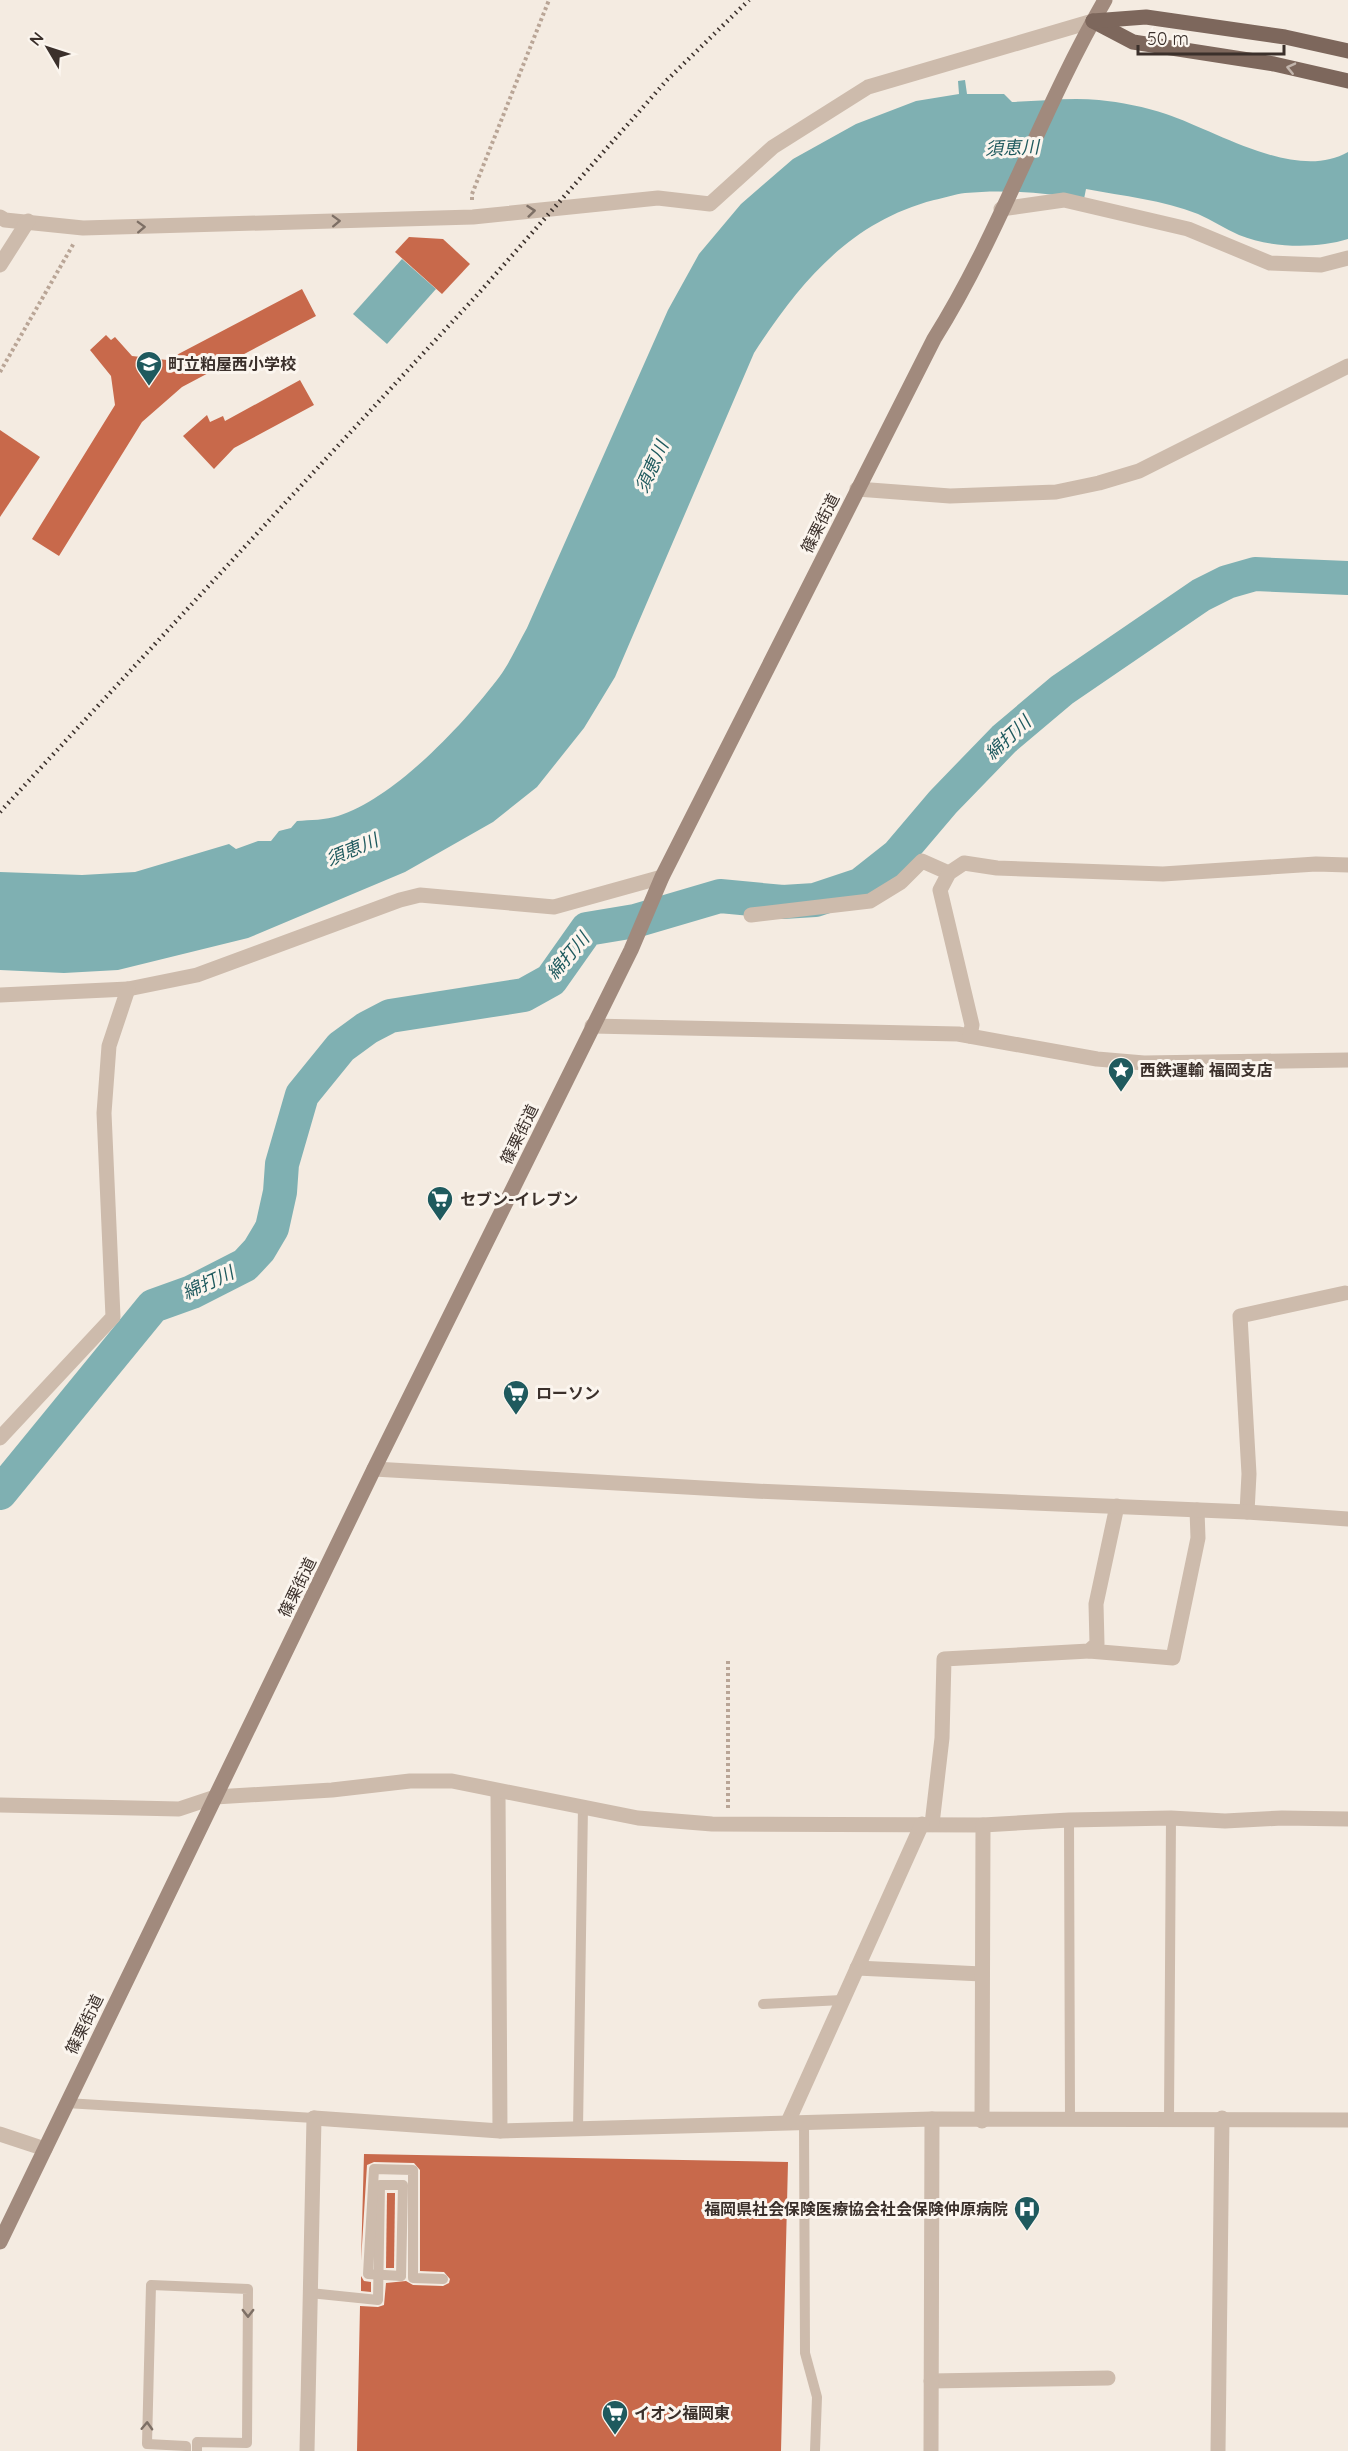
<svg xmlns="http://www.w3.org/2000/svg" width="1348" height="2451" viewBox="0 0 1348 2451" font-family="Quicksand,'Noto Sans JP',sans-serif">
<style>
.water{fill:#7fb0b2}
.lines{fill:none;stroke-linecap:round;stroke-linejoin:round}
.river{stroke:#7fb0b2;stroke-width:34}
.building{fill:#c8694b}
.path{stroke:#b9a596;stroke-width:4;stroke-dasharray:3 3;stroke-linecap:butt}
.service{stroke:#cdbbac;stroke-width:10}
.minor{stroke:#cdbbac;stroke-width:15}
.tertiary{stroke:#cdbbac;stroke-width:15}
.secondary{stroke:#a18a7d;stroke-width:15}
.primary{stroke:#7d675c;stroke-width:15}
.rail{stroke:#3b302b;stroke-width:4.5;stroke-dasharray:1.5 4.5;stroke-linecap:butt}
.service-bridge{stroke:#cdbbac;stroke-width:10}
.oneway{stroke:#c2b5ac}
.oneway2{stroke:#7d6f65}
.labels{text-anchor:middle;stroke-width:6;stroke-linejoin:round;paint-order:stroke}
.poi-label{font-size:16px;font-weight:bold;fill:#3b302b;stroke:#fbf5ee;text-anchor:start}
.street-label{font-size:16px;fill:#3b302b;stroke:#fbf5ee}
.water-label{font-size:18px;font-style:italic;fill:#1f5a5e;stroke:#fbf5ee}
</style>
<rect width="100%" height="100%" fill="#f4ebe1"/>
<g class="water">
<path d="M965 80 967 94H1004L1012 102C1041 101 1071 97 1099 100 1120 102 1146 107 1166 114 1217 131 1296 182 1348 152V239C1316 249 1271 248 1239 235 1225 229 1212 220 1198 214 1163 200 1123 196 1086 189L1084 199C1046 193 1004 189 965 193 955 194 944 198 934 200 850 222 800 282 754 353L615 677 584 728 537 787 493 822 405 872 248 938 118 970 64 973 0 970V872L82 875 135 872 229 844 236 849 258 841H271L279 831 291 828 297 821C310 820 326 820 338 816 395 798 464 724 500 676 510 662 518 644 527 628L668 310 699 254 741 204 793 159 856 124 916 101 959 94 958 81Z"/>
<path d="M402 259 436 289 387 344 353 314Z"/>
</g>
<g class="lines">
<path class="river" d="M0 1493 153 1306 192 1292 245 1265 259 1250 272 1228 280 1192 282 1164 302 1095 341 1047 367 1028 390 1016 524 995 551 980 587 929 635 921 720 896 783 902 815 900 860 885 898 855 943 802 1004 739 1062 690 1201 595 1227 582 1255 574 1348 578"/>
</g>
<g class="building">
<path d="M409 237 443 239 470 264 442 294 395 252Z"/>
<path d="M302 289 316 316 182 387 142 422 59 556 32 539 115 405 111 376 90 350 106 335 111 340 115 337 132 356 167 360Z"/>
<path d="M300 380 314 405 234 448 214 469 183 436 207 415 210 422 223 416 225 421Z"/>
<path d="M0 430 40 457 0 517Z"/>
<path d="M364 2154 788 2162 781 2451H357L360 2306 378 2307 384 2305 386 2283 406 2281 413 2285 443 2286 449 2283 450 2279 444 2272 420 2271V2170L414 2163 374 2162 367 2165 361 2261Z"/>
<path d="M387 2193H395L394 2268H386Z"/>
<path d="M361 2276 364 2281 371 2282V2292L361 2291Z"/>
</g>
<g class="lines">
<g class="path">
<path d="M472 200V194L549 0"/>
<path d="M0 372 74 243"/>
<path d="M728 1808V1658"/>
</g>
<g class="service">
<path d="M1069 1820 1070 2120"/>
<path d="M763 2004 842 2000"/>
<path d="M66 2103 314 2118"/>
<path d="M1169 2119 1171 1818"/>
<path d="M804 2122 805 2353 817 2397 815 2451"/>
<path d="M578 2129 583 1806"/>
<path d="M310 2293 378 2300 380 2185H403L401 2276"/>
<path d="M186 2451V2446L147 2444 151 2285 248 2289 247 2443 197 2442V2451"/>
</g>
<g class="minor">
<path d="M1001 209 1064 200 1188 229 1270 263 1321 265 1348 258"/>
<path d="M0 217 5 220 83 228 473 217 658 198 710 204 773 147 868 87 1093 21"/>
<path d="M0 265 28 221"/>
<path d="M857 489 950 496 1056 492 1099 483 1139 471 1348 366"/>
<path d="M751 915 870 901 901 882 922 861 949 873"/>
<path d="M0 995 128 989 197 975 400 900 420 895 554 907 662 877"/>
<path d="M592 1026 958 1034 1097 1059 1144 1063 1348 1060"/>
<path d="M970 1036 972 1025 940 890 949 873 964 863 997 868 1163 874 1316 864 1348 865"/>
<path d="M0 1438 113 1317 104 1113 109 1046 128 989"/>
<path d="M1247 1512 1249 1474 1240 1316 1345 1293"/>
<path d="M1089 1651 1173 1658 1198 1538 1197 1510"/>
<path d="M498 1792 500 2131"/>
<path d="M0 1805 179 1809 215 1797 332 1790 410 1781H452L638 1818 712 1824 983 1825 1069 1820 1171 1818 1225 1821 1282 1818 1348 1819"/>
<path d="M932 1824 942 1738 944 1659 1089 1651 1097 1644 1096 1604 1117 1506"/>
<path d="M857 1968 982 1974"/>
<path d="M314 2118 500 2131 932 2119 1348 2120"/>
<path d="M982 2121 983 1825"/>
<path d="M788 2122 922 1824"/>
<path d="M0 2134 45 2149"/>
<path d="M931 2381 1108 2378"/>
<path d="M931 2451 932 2119"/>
<path d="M1218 2451 1222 2118"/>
</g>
<g class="tertiary">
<path d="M374 1469 755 1491 1247 1512 1348 1519"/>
<path d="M307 2451 314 2118"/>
</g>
<path class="secondary" d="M0 2242 374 1469 631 950 662 877 934 339C1001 232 1041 110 1105 0"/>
<g class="primary">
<path d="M1093 21 1133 42 1274 64 1348 81"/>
<path d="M1093 21 1146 17 1285 37 1348 51"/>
</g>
<path class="rail" d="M0 812 478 294 667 80 749 0"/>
<path class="service-bridge" d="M401 2276 368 2274 374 2169 413 2170V2278L443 2279"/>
</g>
<defs><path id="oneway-chevron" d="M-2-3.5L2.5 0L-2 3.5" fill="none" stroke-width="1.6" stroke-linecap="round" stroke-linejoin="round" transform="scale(1.5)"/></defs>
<use class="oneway" href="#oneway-chevron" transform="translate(1291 68) rotate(-167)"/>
<g class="oneway2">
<use href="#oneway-chevron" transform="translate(531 211) rotate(-6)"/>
<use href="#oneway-chevron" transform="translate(336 221) rotate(-2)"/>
<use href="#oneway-chevron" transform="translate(141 227) rotate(-2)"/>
<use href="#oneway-chevron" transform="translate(248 2313) rotate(90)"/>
<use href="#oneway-chevron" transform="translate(147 2426) rotate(-88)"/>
</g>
<defs>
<g id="school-pin" transform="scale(1.35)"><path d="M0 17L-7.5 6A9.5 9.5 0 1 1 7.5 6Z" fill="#1f5a5e" stroke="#fbf5ee"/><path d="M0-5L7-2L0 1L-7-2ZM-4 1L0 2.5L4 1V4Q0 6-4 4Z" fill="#fff"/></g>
<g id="sight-pin" transform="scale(1.35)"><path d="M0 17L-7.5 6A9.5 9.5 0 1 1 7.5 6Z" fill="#1f5a5e" stroke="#fbf5ee"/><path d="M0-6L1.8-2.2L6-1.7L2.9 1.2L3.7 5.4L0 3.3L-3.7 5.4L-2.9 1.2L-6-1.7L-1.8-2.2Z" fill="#fff"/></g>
<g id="supermarket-pin" transform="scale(1.35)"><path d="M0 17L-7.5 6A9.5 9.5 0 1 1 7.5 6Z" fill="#1f5a5e" stroke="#fbf5ee"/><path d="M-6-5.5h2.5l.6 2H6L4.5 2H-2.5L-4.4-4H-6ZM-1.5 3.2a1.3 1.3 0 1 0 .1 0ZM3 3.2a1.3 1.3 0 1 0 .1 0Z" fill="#fff"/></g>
<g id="hospital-pin" transform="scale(1.35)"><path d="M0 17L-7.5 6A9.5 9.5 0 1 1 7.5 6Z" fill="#1f5a5e" stroke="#fbf5ee"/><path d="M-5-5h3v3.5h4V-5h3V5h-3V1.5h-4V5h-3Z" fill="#fff"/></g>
</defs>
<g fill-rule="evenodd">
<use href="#school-pin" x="149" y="364"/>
<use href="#sight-pin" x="1121" y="1070"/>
<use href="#supermarket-pin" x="440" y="1199"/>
<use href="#supermarket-pin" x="516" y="1393"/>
<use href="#hospital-pin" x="1027" y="2209"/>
<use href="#supermarket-pin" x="615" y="2413"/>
</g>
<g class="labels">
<g class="poi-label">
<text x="168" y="370">町立粕屋西小学校</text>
<text x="1140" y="1076">西鉄運輸 福岡支店</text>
<text x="460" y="1205">セブン-イレブン</text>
<text x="536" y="1399">ローソン</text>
<text x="1008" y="2215" text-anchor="end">福岡県社会保険医療協会社会保険仲原病院</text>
<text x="634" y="2419">イオン福岡東</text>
</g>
<g class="street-label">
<text transform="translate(820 523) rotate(-63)" y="6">篠栗街道</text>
<text transform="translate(519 1134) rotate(-64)" y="6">篠栗街道</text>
<text transform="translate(297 1587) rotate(-64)" y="6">篠栗街道</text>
<text transform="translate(84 2024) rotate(-64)" y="6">篠栗街道</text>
</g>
<g class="water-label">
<text transform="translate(1012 148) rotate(-2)" y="6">須恵川</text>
<text transform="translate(652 467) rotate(-66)" y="6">須恵川</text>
<text transform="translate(1008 738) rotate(-43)" y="6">綿打川</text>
<text transform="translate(352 850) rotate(-23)" y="6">須恵川</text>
<text transform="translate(568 956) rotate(-50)" y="6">綿打川</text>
<text transform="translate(208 1283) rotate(-25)" y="6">綿打川</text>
</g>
</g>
<g transform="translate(48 48) rotate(309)" stroke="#fbf5ee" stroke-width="4.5" paint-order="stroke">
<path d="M0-4.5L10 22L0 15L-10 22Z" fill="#3b302b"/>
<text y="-9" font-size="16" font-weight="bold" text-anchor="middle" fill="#3b302b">N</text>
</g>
<path d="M1138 45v9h146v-9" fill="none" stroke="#3b302b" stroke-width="3"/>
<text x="1147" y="45" font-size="18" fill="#3b302b" stroke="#fbf5ee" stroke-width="4.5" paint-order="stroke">50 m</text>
</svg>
